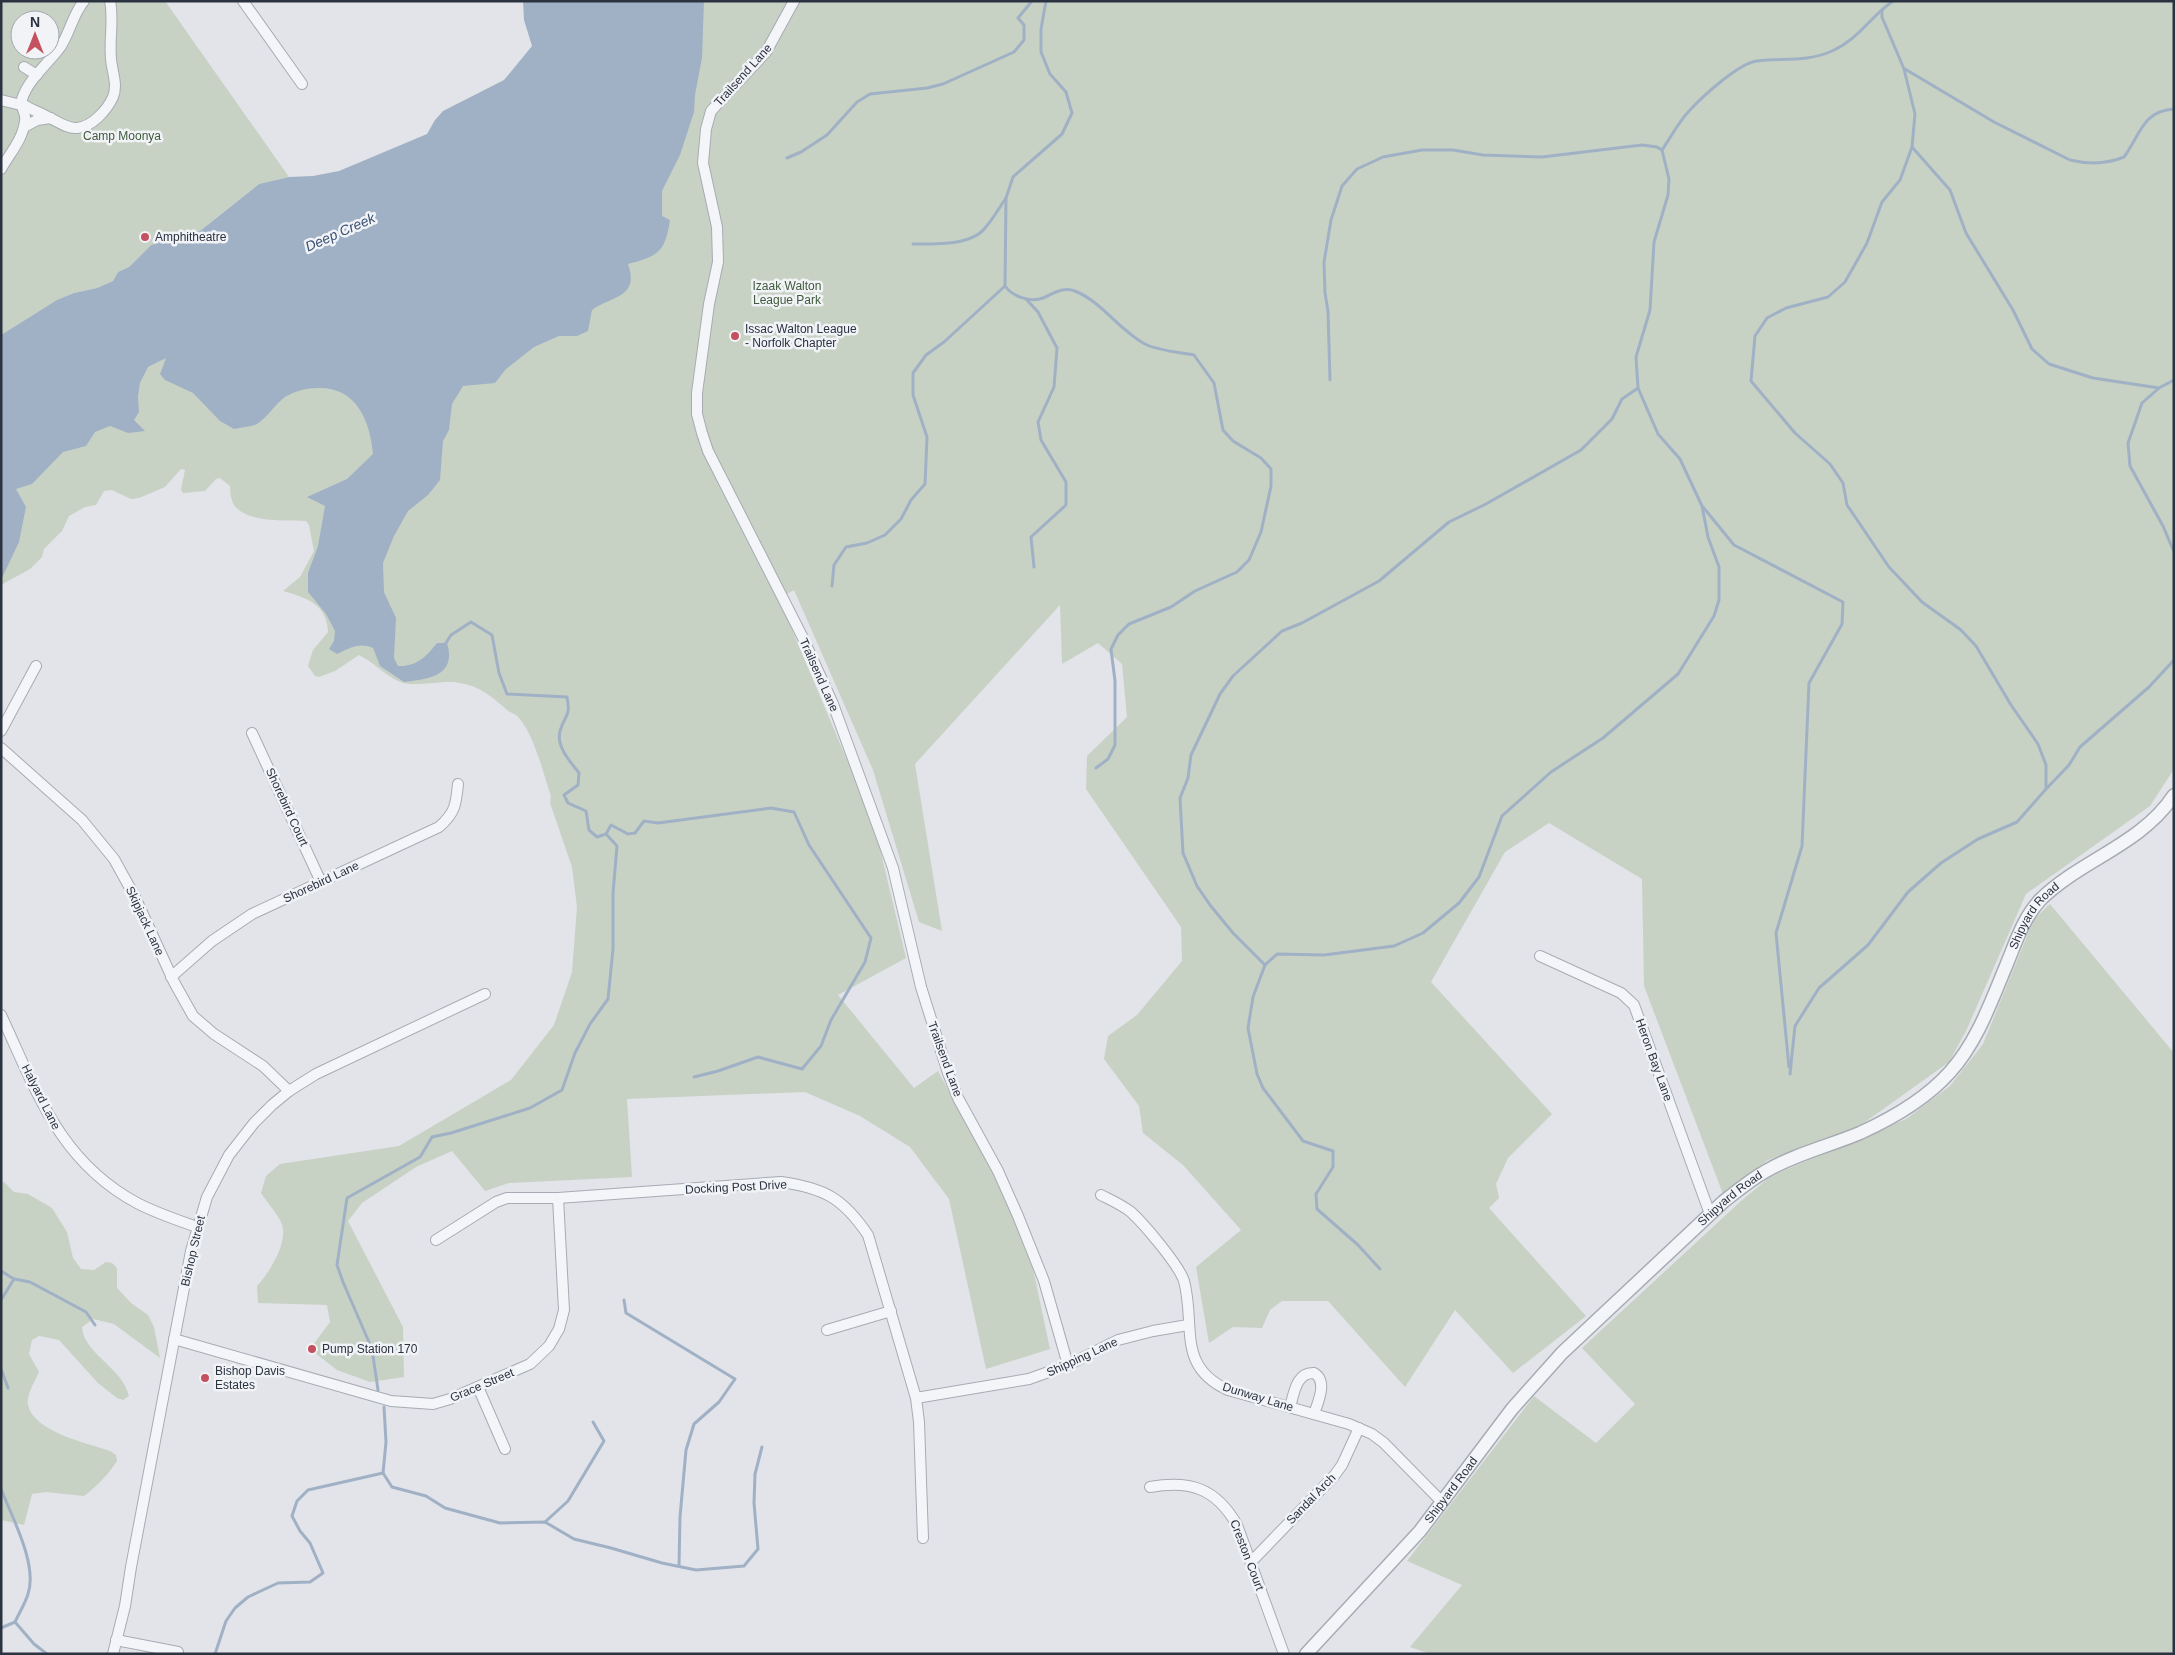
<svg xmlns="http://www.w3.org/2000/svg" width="2175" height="1655" viewBox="0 0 2175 1655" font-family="Helvetica,sans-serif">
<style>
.green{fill:#c7d2c4;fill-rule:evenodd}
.water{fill:#a0b1c6}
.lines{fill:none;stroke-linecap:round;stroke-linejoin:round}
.stream{stroke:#a0b1c6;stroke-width:3}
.minor-casing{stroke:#a7abb3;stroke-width:12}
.tertiary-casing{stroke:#a7abb3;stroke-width:15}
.minor{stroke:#f4f5f8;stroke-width:10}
.tertiary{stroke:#f4f5f8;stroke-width:12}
.poi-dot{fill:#c4515f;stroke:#f1f3f7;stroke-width:2}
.labels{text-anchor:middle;stroke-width:5;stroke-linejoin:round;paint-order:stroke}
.street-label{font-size:12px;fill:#2b3240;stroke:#f1f3f7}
.park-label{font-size:12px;fill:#3f5a3a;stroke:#f1f3f7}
.poi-label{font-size:12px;fill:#2b3240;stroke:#f1f3f7;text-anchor:start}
.water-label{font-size:14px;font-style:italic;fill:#385071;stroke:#f1f3f7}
</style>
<rect width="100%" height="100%" fill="#e2e4e9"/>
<g class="green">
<path d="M1 1H165L289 177 259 184 200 231 151 245 129 267 118 272 113 281 97 288 74 293 58 300 1 335ZM20 20H50V50H20Z"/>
<path d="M684 1H2174V769L2150 806 2026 894 1966 1031 1949 1062 1861 1125 1768 1160 1723 1194 1644 986 1642 879 1549 823 1505 852 1431 982 1552 1114 1508 1158 1496 1184 1499 1198 1489 1208 1586 1316 1513 1373 1455 1310 1405 1387 1328 1301H1282L1270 1310 1262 1328 1233 1327 1209 1343 1196 1267 1241 1230 1183 1165 1143 1133 1139 1106 1104 1059 1108 1036 1137 1015 1182 961 1181 927 1086 789 1087 756 1127 717 1122 664 1098 643 1062 664 1060 605 915 764 942 931 919 922 873 770 794 590 779 599 874 824 906 958 838 995 914 1088 938 1071 1025 1231 1050 1349 986 1369 949 1199 910 1147 860 1116 805 1092 627 1099 632 1177 509 1183 485 1191 452 1151 416 1167 362 1203 348 1221 403 1327 404 1377 370 1382 337 1370 310 1349 330 1322 327 1305 258 1303 257 1286C269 1273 290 1241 281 1222 276 1212 267 1202 261 1193L266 1176 280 1164 399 1146 511 1080 554 1025 572 972 577 907 572 867 550 803 551 796C543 773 535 737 519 718 516 714 510 713 507 710 489 694 478 685 454 682 439 681 413 687 400 682 384 675 374 662 359 655L335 671 319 677 315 676 308 666 313 650 328 632C327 604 307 598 283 591L300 577 314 551 309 525 306 521C285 520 247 523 234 505 231 500 230 493 230 486L220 478 216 479 205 491 183 493 181 490 185 470 181 469 165 487 139 498 131 499 112 490 104 491 96 505 85 507 69 516 62 531 44 549 42 557 30 569 1 585V465L148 367 167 357Z"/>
<path d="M2050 904 2174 1053V1654H1430L1410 1647 1462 1585 1407 1561 1534 1396 1596 1443 1635 1404 1582 1348 1741 1201 1771 1176 1906 1119 1950 1086 1983 1044 2034 919Z"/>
<path d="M1 1182H4L14 1192 28 1194 52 1208 67 1232 73 1258 81 1269 94 1270 106 1262 112 1263 117 1268V1288L131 1303 148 1315 154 1327 160 1358 114 1324 93 1319 82 1327C83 1353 123 1368 129 1396L123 1400 117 1398 98 1383 59 1340 39 1336 32 1340 29 1354 39 1372C35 1381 26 1395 28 1405 34 1432 87 1443 110 1451L116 1455 117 1461C108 1475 97 1486 84 1496L46 1492 32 1494 24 1525 1 1520Z"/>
</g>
<path class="water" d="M523 1H704L702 58 695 95 694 112 680 155 662 191V216L670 220C665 252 659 256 628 264 640 298 611 296 592 310L588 331 577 336H559L534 347 506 369 495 383 463 386 452 404 449 430 443 441 440 480 428 495 408 511 394 536 383 563 384 592 396 618 394 658 398 666C416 667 426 657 437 643H447C457 676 429 679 404 682L380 666 373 648C359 642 350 648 337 654L329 649 334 641 335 631 326 614 308 592V573L318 546 325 506 307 497 347 479 373 454C370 420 356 387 318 388 307 388 295 391 285 397 275 404 268 417 257 424 251 427 241 427 234 429L220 421 193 393 165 380 160 374 166 358 148 367 140 383 138 396 139 412 134 420 145 431 128 433 110 426 95 432 86 446 63 452 32 484 16 489 26 507 19 542 1 580V335L57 300 74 293 97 288 113 281 118 272 129 267 151 245 200 231 259 184 289 177 313 176 339 171 427 134 435 120 443 111 504 80 532 46 524 20Z"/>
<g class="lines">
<g class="stream">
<path d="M1905 69 1994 122 2070 160C2087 164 2107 164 2124 157 2140 136 2142 111 2174 109"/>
<path d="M1912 147 1950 190 1966 233 2013 310 2032 349 2049 364 2093 378 2159 388"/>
<path d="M787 158 801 152 827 135 857 102 870 94 927 88 943 84 1014 52 1024 40V25L1018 18 1032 1"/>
<path d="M913 244C934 244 971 246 985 228 993 219 999 208 1006 198"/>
<path d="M1005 286C1012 296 1030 303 1043 298 1053 294 1063 286 1075 291 1102 302 1119 330 1145 344 1159 351 1179 352 1194 355L1214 383 1223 430 1233 441 1261 458 1271 469V486L1261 532 1249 560 1237 572 1195 591 1171 607 1129 624 1118 635 1111 649 1115 681V745L1108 759 1096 768"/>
<path d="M1026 299 1038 312 1057 348 1054 387 1038 422 1041 440 1066 482V505L1031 537 1034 567"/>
<path d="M1330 380 1328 311 1325 293 1324 262 1331 220 1342 186 1357 169 1383 157 1422 150H1453L1483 155 1542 157 1642 145 1657 147 1662 150"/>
<path d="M2174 380 2159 388 2142 403 2128 443 2130 466 2163 526 2174 552"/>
<path d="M1703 507 1734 545 1843 602 1842 624 1809 683 1802 846 1776 933 1789 1067"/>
<path d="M832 586 834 565 846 547 867 543 885 535 901 519 911 500 925 484 927 437 913 395V373L926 355 944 342 1005 286 1006 198 1013 177 1062 134 1072 113 1066 92 1050 74 1041 52V29L1046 1"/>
<path d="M444 646 451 635 471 622 492 635 499 673 507 694 567 697C571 717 565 714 560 731 556 747 570 761 579 773L578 785 564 795 568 803 586 811 589 830 597 837 606 834 611 825 628 834 635 833 644 821 658 823 771 808 794 812 809 845 871 938 865 962 831 1020 821 1046 802 1069 758 1057 718 1071 694 1077"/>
<path d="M2047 788 2069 765 2080 747 2149 687 2174 660"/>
<path d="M1265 965 1233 933 1210 905 1197 886 1183 853 1180 798 1188 778 1191 755 1220 694 1233 676 1282 631 1302 623 1379 581 1449 522 1486 504 1581 450 1612 419 1622 399 1638 388"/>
<path d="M1790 1074 1795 1026 1819 988 1868 945 1908 892 1941 863 1978 839 2017 822 2046 789V765L2038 744 2011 705 1976 646 1961 630 1922 602 1889 567 1847 505 1843 483 1830 464 1795 433 1751 381 1755 336 1767 318 1786 308 1828 297 1845 282 1867 243 1882 202 1900 180 1912 147 1915 114 1904 69 1882 17V10"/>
<path d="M1380 1269 1358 1245 1317 1209 1316 1194 1333 1167V1151L1303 1141 1263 1088 1257 1074 1248 1028 1253 997 1265 965 1277 954 1324 955 1394 946 1423 933 1459 903 1479 877 1502 816 1551 772 1603 738 1678 674 1714 616 1719 600V567L1708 537 1702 506 1680 459 1658 434 1638 388 1636 357 1650 310 1654 242 1668 195 1669 179 1662 150C1671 137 1679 121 1690 110 1703 96 1739 63 1757 61 1782 58 1808 62 1832 51 1859 39 1870 17 1893 1"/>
<path d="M1 1271 14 1279 30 1282 73 1305 86 1312 95 1325"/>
<path d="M1 1300 14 1279"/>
<path d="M624 1300 626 1313 735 1379 719 1402 694 1424 686 1450 680 1517 679 1566"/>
<path d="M1 1369 8 1388"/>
<path d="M378 1390 372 1349 343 1282 337 1265 347 1198 420 1157 432 1137 451 1133 530 1108 562 1090 575 1053 590 1024 608 999 613 949V893L617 846 606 834"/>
<path d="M384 1407 386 1442 383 1473 392 1487 426 1496 445 1508 500 1523 545 1522 574 1539 611 1548 662 1563 696 1570 744 1566 758 1549 754 1503 755 1474 762 1447"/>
<path d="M1 1489C12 1517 38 1565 28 1594 25 1604 19 1613 15 1622L1 1628"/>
<path d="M545 1522 568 1501 604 1441 593 1422"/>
<path d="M15 1622 34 1644 47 1654"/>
<path d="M215 1654 226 1621 235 1608 248 1597 278 1583 310 1582 323 1573 310 1543 300 1531 292 1516 297 1501 308 1490 383 1473"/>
</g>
<g class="minor-casing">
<g id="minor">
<path d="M243 1 302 84"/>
<path d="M794 1 766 52 711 111 706 129 703 163 717 227 718 262 709 304 697 393V414L702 433 708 451 803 638 833 704 893 868 921 987 948 1073 958 1098 998 1171 1018 1216 1044 1281 1068 1365"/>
<path d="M24 67 37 75"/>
<path d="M1 100 21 105"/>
<path d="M21 103C29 109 39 112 48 117 57 121 67 129 77 128 92 127 107 110 113 97 118 84 112 72 111 59 109 39 114 20 110 1"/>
<path d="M24 127 37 120 51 118"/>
<path d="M1 169C10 153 23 139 25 121 27 113 19 107 22 99 29 78 49 63 61 46 70 32 73 14 84 1"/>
<path d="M1 731 36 666"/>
<path d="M252 733 321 882"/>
<path d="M1 748 82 820 114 859 135 897 174 982 193 1016 214 1034 263 1066 289 1091"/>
<path d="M1540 956 1621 993 1634 1005 1710 1214"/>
<path d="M171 977 212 941 252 914 439 827C455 813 456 805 458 784"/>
<path d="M1 1015C36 1090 59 1161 137 1203 156 1213 177 1220 197 1227"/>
<path d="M1101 1195C1111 1200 1122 1205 1131 1212 1144 1224 1179 1265 1184 1281 1196 1326 1176 1366 1228 1390L1349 1424 1372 1434 1384 1443 1442 1502"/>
<path d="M436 1240 496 1202 507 1198H558L781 1182C824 1188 843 1198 868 1235L916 1398 919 1422 923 1538"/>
<path d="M827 1330 891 1311"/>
<path d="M174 1339 391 1401 433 1404 450 1399 530 1364 549 1346 559 1329 564 1310 558 1198"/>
<path d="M478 1387 505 1449"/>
<path d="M916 1398 1029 1379 1068 1365 1118 1340 1153 1331 1188 1325"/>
<path d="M1290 1407C1294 1394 1296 1372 1314 1373 1328 1381 1318 1402 1314 1414"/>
<path d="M1150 1487C1190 1480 1216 1488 1237 1525L1284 1654"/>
<path d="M1251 1562 1334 1476 1342 1465 1359 1428"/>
<path d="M116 1640 178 1652"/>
<path d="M113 1654 125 1606 131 1567 191 1251 207 1197 229 1155 254 1123 272 1105 289 1091 316 1074 485 994"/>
</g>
</g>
<g class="tertiary-casing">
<g id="tertiary">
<path id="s1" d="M1306 1654 1420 1531 1512 1409 1562 1353 1723 1202C1737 1191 1750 1180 1766 1171 1795 1154 1829 1146 1860 1133 1893 1118 1926 1099 1950 1072 1977 1042 1991 1002 2006 966 2016 942 2023 918 2041 899 2081 860 2142 844 2174 795"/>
</g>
</g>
<use href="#minor" class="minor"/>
<use href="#tertiary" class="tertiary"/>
</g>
<g class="poi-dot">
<circle cx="145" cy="237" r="5"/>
<circle cx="735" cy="336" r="5"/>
<circle cx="312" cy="1349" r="5"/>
<circle cx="205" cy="1378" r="5"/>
</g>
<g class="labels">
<g class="street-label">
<text transform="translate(743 75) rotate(-48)" y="4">Trailsend Lane</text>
<text transform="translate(819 675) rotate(66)" y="4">Trailsend Lane</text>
<text transform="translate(287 807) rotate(65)" y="4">Shorebird Court</text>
<text transform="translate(321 882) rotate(-25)" y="4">Shorebird Lane</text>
<text dy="4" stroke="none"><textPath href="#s1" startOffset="1059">Shipyard Road</textPath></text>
<text transform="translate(145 921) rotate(65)" y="4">Skipjack Lane</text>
<text transform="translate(945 1059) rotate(70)" y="4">Trailsend Lane</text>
<text transform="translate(1654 1060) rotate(70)" y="4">Heron Bay Lane</text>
<text transform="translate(41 1097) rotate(63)" y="4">Halyard Lane</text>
<text transform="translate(736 1187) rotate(-3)" y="4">Docking Post Drive</text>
<text dy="4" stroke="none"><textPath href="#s1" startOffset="624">Shipyard Road</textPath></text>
<text transform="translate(193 1251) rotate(-77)" y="4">Bishop Street</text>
<text transform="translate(1082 1357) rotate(-25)" y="4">Shipping Lane</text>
<text transform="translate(482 1385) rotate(-23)" y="4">Grace Street</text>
<text transform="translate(1258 1397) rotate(17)" y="4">Dunway Lane</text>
<text dy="4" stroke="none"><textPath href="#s1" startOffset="219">Shipyard Road</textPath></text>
<text transform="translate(1311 1499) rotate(-46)" y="4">Sandal Arch</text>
<text transform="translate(1247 1555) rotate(69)" y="4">Creston Court</text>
</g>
<g class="park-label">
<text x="122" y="140">Camp Moonya</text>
<text x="787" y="290">Izaak Walton<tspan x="787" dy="14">League Park</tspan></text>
</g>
<g class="poi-label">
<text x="155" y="241">Amphitheatre</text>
<text x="745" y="333">Issac Walton League<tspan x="745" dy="14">- Norfolk Chapter</tspan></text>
<text x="322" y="1353">Pump Station 170</text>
<text x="215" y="1375">Bishop Davis<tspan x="215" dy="14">Estates</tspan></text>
</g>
<g class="water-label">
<text transform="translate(340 232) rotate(-24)" y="5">Deep Creek</text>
</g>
</g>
<rect width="2175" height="1655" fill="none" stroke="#2b3240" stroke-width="5"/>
<g transform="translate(35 35)"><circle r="24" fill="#f1f3f7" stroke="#a2a6ae"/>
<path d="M0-4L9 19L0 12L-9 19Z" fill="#c4515f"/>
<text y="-8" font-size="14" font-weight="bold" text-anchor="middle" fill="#2b3240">N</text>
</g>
</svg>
